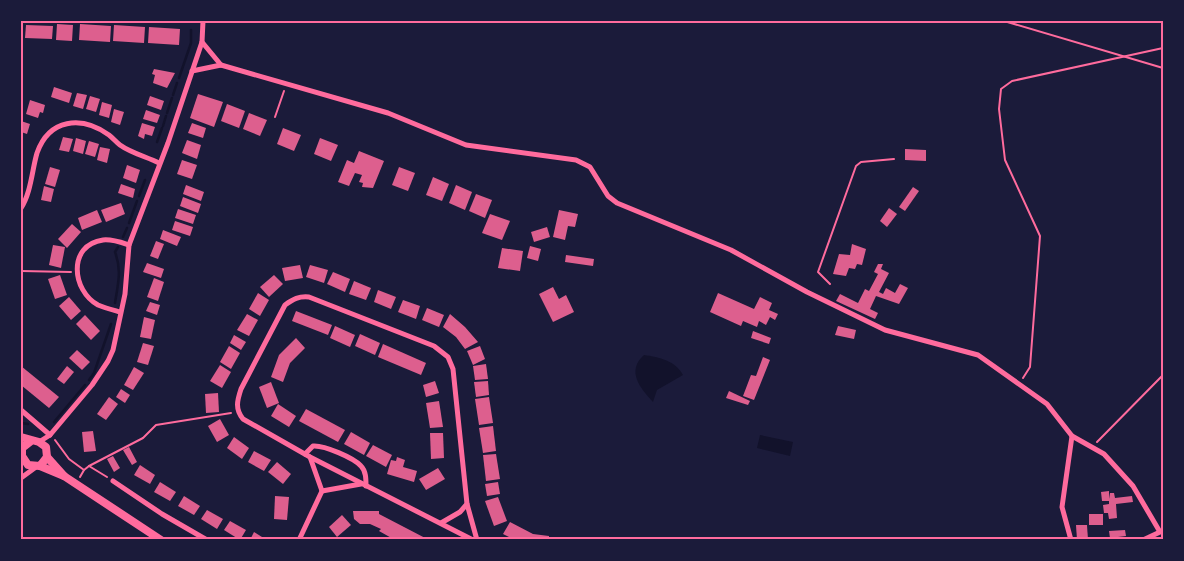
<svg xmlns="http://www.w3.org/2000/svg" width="1184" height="561" viewBox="0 0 1184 561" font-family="Lato,sans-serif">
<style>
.water{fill:#12122b}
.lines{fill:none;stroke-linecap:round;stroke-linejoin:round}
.stream{stroke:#12122b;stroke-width:2.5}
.building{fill:#dd5f8e}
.path{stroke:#ff6b9d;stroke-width:2}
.minor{stroke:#ff6b9d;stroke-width:5}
.primary{stroke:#ff6b9d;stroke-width:8}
.neatline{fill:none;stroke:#ff6b9d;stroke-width:2}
</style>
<rect width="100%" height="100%" fill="#1b1b3a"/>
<g class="water">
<path d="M644 355C659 357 676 361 683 375L657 390 653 402C640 388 626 371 644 355Z"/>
<path d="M760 435 793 442 790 456 757 448Z"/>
</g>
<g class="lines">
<g class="stream">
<path d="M179 78 191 43V30"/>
<path d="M173 95 177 83"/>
<path d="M167 113 172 98"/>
<path d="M163 126 166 116"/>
<path d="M157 142 162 128"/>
<path d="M139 196 145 180"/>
<path d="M129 223 137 201"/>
<path d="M123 237 127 228"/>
<path d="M115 303C118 284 122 270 115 252L118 247"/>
<path d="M89 380 94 373 111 324"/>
<path d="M54 422 85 385"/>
<path d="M21 423 28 424"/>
</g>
</g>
<g class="building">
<path d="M57 24 73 25 72 41 56 40Z"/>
<path d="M80 24 111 26 110 42 79 40Z"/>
<path d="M26 25 53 26 52 39 25 38Z"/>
<path d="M114 25 145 27 144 43 113 41Z"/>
<path d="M149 27 180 29 179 45 148 43Z"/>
<path d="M154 69 175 73 167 88 153 83 155 75 152 74Z"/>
<path d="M54 87 72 93 69 103 51 97Z"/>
<path d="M77 93 87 95 83 109 73 106Z"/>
<path d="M198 94 223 102 214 127 190 118Z"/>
<path d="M90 96 100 99 96 112 86 109Z"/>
<path d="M150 96 164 101 161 110 147 105Z"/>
<path d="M30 100 45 105 43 113 40 112 38 118 26 114Z"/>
<path d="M102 102 112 105 109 118 99 115Z"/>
<path d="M227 104 245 111 239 128 221 121Z"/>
<path d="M114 109 124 112 120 125 111 122Z"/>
<path d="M146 110 160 115 157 123 143 119Z"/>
<path d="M249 113 267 120 260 136 243 129Z"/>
<path d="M21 121 30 124 27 134 21 132Z"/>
<path d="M142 123 155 127 152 136 145 134 144 139 138 136Z"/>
<path d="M192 123 206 128 203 138 188 133Z"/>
<path d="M283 128 301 135 294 151 277 144Z"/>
<path d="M63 137 73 139 69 152 59 150Z"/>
<path d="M76 138 86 141 83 154 73 151Z"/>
<path d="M320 138 338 145 331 161 314 154Z"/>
<path d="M187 140 201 145 197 159 182 153Z"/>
<path d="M89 141 99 144 95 157 85 154Z"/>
<path d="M100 147 110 149 107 163 97 160Z"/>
<path d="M905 149 926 150V161L905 160Z"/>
<path d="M359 151 384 161 373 188 362 187 363 183 359 182 362 175 355 173 349 186 338 182 347 160 354 163Z"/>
<path d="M182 160 197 165 192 179 177 174Z"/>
<path d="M127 165 140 170 136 183 123 178Z"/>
<path d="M50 167 60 170 55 187 45 184Z"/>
<path d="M399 167 415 173 408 191 392 185Z"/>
<path d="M433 177 449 184 442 201 426 195Z"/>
<path d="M121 184 135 189 133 198 118 193Z"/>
<path d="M186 185 204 192 201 201 183 194Z"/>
<path d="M456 185 472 192 465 210 449 203Z"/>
<path d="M44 186 54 189 51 202 41 200Z"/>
<path d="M913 187 919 191 905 211 899 207Z"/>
<path d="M476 194 492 200 485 218 469 211Z"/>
<path d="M183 197 201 204 198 213 180 206Z"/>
<path d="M121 203 125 214 106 222 101 210Z"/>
<path d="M889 208 897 214 887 227 880 221Z"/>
<path d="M178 209 196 215 193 224 175 218Z"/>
<path d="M97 210 102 222 82 230 78 218Z"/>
<path d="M559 210 578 214 575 227 568 226 565 240 553 237Z"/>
<path d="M490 214 510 221 502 240 482 233Z"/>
<path d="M175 221 193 227 190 236 172 230Z"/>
<path d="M72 224 81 232 67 248 58 239Z"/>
<path d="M547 227 550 237 534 242 531 232Z"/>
<path d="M163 230 181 237 177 246 160 239Z"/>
<path d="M156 241 164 244 158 259 150 256Z"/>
<path d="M852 244 866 249 862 265 857 264 855 269 849 268 846 276 833 274 839 254 850 255Z"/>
<path d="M53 245 65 247 61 268 49 265Z"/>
<path d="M530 246 541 249 538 261 527 258Z"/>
<path d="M502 248 523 251 520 271 498 268Z"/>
<path d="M566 255 594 259 593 266 565 262Z"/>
<path d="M147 263 164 269 161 278 143 272Z"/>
<path d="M878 264H883L881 269 889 273 879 292 883 294 886 288 895 293 900 284 908 288 899 304 876 296 870 309 878 313 875 319 836 301 840 294 858 303 865 289 869 291 878 274 874 272Z"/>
<path d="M300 265 303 278 285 281 282 268Z"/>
<path d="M310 265 328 270 324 283 306 277Z"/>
<path d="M333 272 350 279 345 292 327 284Z"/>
<path d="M60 275 67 295 55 299 48 279Z"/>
<path d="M274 275 283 284 269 297 260 287Z"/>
<path d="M154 278 164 282 158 301 147 297Z"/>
<path d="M354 281 371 288 366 300 349 294Z"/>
<path d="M553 287 559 299 566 295 574 312 553 322 539 294Z"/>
<path d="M378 290 396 297 391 309 374 302Z"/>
<path d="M258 293 269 300 260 316 249 309Z"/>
<path d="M718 293 754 309 760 297 772 303 769 310 778 314 775 320 770 317 766 325 759 321 757 327 743 321 741 326 710 312Z"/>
<path d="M69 297 81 311 71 320 59 306Z"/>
<path d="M403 300 420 306 416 319 398 312Z"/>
<path d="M150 302 160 305 157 315 146 311Z"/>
<path d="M427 308 444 315 439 327 422 320Z"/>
<path d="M296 311 332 325 328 335 292 321Z"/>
<path d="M247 314 258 320 249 336 237 330Z"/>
<path d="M450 314 465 327 478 342 465 349 456 337 443 327Z"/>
<path d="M85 315 100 331 91 340 76 324Z"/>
<path d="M144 317 155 320 151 339 140 337Z"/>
<path d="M335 326 355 335 350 347 330 338Z"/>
<path d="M838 326 856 330 854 339 835 335Z"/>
<path d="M753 331 771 338 769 344 751 338Z"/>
<path d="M360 334 380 343 375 355 355 346Z"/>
<path d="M234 335 246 342 241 350 230 343Z"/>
<path d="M296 338 305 348 290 363 283 382 271 377 279 355Z"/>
<path d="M143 343 154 346 148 365 137 362Z"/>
<path d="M383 344 426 363 421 375 378 357Z"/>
<path d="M229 346 240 353 231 369 220 362Z"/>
<path d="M480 346 485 359 473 365 467 351Z"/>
<path d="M77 350 90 362 82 370 69 358Z"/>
<path d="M763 357 770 360 754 400 743 396 751 375 756 376Z"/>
<path d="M486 364 488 379 475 380 473 366Z"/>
<path d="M220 365 231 372 222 388 210 381Z"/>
<path d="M21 366 59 397 49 408 21 385Z"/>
<path d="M67 366 74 372 64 384 57 379Z"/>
<path d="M134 367 144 373 133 390 124 385Z"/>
<path d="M435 381 439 393 426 397 423 385Z"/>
<path d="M488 381 489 395 476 397 474 382Z"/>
<path d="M271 382 279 403 267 408 259 387Z"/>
<path d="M121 389 130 395 125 403 116 397Z"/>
<path d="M729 391 750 401 748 405 726 398Z"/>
<path d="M218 393 219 412 206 413 205 394Z"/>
<path d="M109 397 118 404 106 420 97 414Z"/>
<path d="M489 397 493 423 479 425 475 399Z"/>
<path d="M439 401 443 427 430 428 426 403Z"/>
<path d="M278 404 296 416 289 427 271 416Z"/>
<path d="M306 409 345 430 338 442 299 421Z"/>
<path d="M220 419 229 435 217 442 208 426Z"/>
<path d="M493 426 496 451 483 453 479 428Z"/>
<path d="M93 431 96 451 84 452 82 432Z"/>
<path d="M351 432 370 443 364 455 344 444Z"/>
<path d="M430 433H443L444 458 431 459Z"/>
<path d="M234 437 249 448 242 459 227 448Z"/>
<path d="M373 445 392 455 386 467 366 456Z"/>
<path d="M129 447 137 462 132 465 123 450Z"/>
<path d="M254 451 271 460 264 471 248 462Z"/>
<path d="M496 454 500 479 486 481 483 455Z"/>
<path d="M113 456 120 468 114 472 107 459Z"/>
<path d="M397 457 405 460 403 467 417 471 414 482 387 474 391 460 396 461Z"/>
<path d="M277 462 291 474 283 484 268 472Z"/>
<path d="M140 465 155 475 150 484 134 475Z"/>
<path d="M438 468 445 479 426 490 419 479Z"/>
<path d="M160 482 176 492 170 501 154 492Z"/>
<path d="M498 482 500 494 487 496 485 484Z"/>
<path d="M1109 491V499L1110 493H1114L1115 498 1132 496 1133 502 1116 504 1117 518 1109 519 1108 513H1104L1103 505 1109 504V501H1102L1101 492Z"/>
<path d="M184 496 200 506 194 515 178 506Z"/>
<path d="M275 496 289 497 287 520 274 519Z"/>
<path d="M498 497 507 521 494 526 485 501Z"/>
<path d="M207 510 223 519 217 529 201 519Z"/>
<path d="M353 511H379V514L429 540H395L379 531 381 529 370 524H360L354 519Z"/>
<rect x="1089" y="514" width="14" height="11"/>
<path d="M342 515 351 525 337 537 329 527Z"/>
<path d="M230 521 246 530 240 540 224 530Z"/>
<path d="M510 522 533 534 549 536V540H515L503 534Z"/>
<path d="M1076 525H1087L1088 540H1077Z"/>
<path d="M1125 530 1126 536 1110 538 1109 531Z"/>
<path d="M254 532 262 537 266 540H250Z"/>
</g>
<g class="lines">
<g class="path">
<path d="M1004 21 1163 68"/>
<path d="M275 117 284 91"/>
<path d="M21 271 71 272"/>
<path d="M830 284 818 272 856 166 861 162 894 159"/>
<path d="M1023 378 1030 367 1040 236 1005 160 999 109 1001 89 1012 81 1163 48"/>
<path d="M55 440 69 459 84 470 80 477"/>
<path d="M1097 442 1163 375"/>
<path d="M89 466 143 438 156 425 231 413"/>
<path d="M84 470 89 466 107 477"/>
</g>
<g class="minor">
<path d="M202 42 221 65"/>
<path d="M192 71 221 65 388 113 466 145 576 160 590 167 608 196 617 203 731 250 807 292 885 330 978 355 1047 404 1072 436 1062 507 1071 540"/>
<path d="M21 208C31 193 32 170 37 153 49 119 81 115 109 135 113 138 116 142 120 145 131 153 147 157 159 163"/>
<path d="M120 312C113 310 105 308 98 305 72 291 67 245 103 240 112 239 120 242 129 245"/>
<path d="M21 410 50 435"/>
<path d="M1072 436 1104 454 1133 486 1160 532 1143 540"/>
<path d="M39 442 50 435 92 385 108 361 113 350 125 294 129 245 168 143 202 42 203 21"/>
<path d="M305 454 313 446C324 445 354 458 361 466 366 471 366 479 366 486"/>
<path d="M21 478 36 467"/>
<path d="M113 481 162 514 207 540"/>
<path d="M322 491 361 484"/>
<path d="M467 504 477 540"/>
<path d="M441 523 460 512 467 504 453 369 448 357 434 346 309 297C299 296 293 299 285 305L241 389C237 401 235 409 243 419L310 457 473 540"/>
<path d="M299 540 322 491 310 457"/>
</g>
<g class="primary">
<path d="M21 437 39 442 46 447 47 457 40 466 28 465 22 456V448L31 441"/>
<path d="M47 457 64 476 161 540"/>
<path d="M40 466 64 476"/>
</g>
</g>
<rect width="1184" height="561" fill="none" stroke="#1b1b3a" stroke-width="45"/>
<rect x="22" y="22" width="1140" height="516" class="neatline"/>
</svg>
